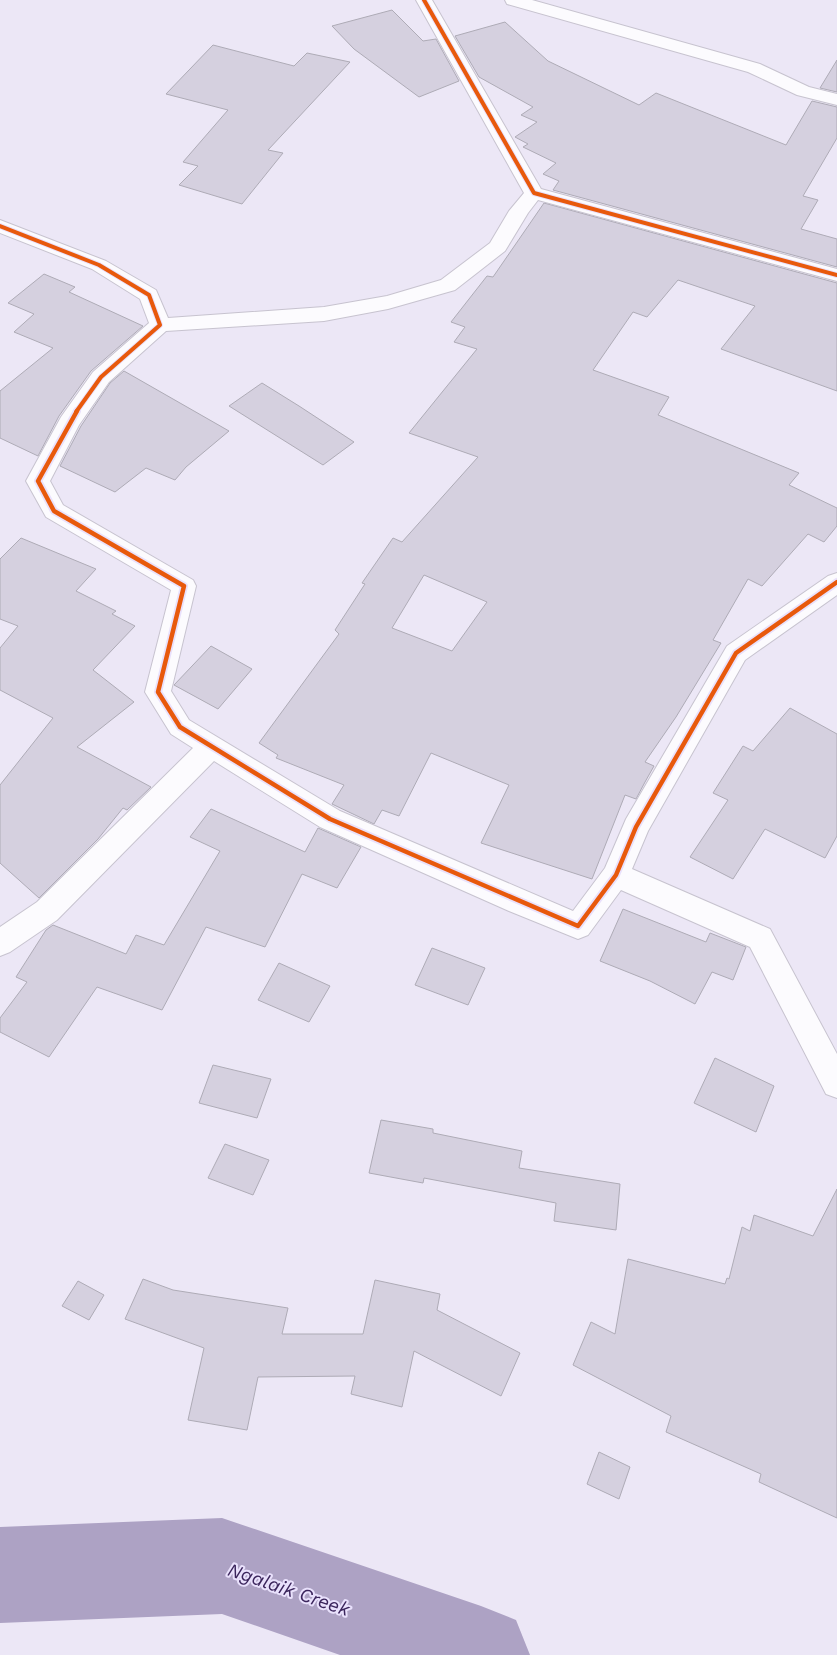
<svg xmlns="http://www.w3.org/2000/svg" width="837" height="1655" viewBox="0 0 837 1655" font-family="'Work Sans',sans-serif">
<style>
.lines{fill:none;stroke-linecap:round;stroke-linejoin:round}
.river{fill:#ada2c4;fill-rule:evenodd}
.building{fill:#d5d0df;stroke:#aeabb6;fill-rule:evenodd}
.street-casing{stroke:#c7c3cf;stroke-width:2}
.street{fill:#fcfbfe;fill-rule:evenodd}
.cycleway-far1-casing{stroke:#e9e1fc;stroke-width:6}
.cycleway-casing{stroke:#e9e1fc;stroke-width:8}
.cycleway-far1{stroke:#e8590c;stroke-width:4}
.cycleway{stroke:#e8590c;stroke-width:4.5}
.labels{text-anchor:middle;stroke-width:4;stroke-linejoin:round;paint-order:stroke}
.near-water-label{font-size:19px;font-style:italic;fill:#3b255c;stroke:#e9e1fc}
</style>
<rect width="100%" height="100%" fill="#ece7f6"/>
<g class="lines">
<path class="river" d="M222 1518 481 1606 516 1620 530 1655H340L222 1614 0 1623V1527Z"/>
</g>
<g class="building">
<path d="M392 10 423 41 436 39 459 81 419 97 354 49 332 26Z"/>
<path d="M505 22 548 61 639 105 656 93 786 145 812 101 837 107V138L803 196 818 200 801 229 837 239V267L553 190 559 181 543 174 556 163 523 147 528 144 515 137 537 122 521 115 533 107 479 77 455 36Z"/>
<path d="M213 45 294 66 307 53 350 62 268 150 283 153 242 204 179 185 198 166 183 162 228 110 166 94Z"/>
<path d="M837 60V92L820 88Z"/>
<path d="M544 203 837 283V391L721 349 755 306 678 280 647 317 633 312 593 370 669 397 658 415 799 473 789 485 837 508V526L824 542 808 534 762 586 748 579 713 640 721 643 676 717 645 762 654 766 645 782 636 799 625 795 592 879 481 843 509 785 431 753 399 816 382 810 374 824 332 804 344 785 276 758 278 755 259 743 339 634 335 630 365 584 362 583 393 538 402 542 478 457 409 433 477 349 454 342 465 327 451 322 487 276 493 277ZM424 575 487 602 452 651 392 628Z"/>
<path d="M44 274 75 287 69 292 143 326 91 371 59 416 38 456 0 438V391L53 348 14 332 34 314 8 303Z"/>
<path d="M124 371 229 431 186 467 175 480 146 468 115 492 60 466 81 426 110 383Z"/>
<path d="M262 383 299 406 354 442 323 465 229 406Z"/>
<path d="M21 538 96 569 76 591 116 611 112 614 135 626 93 670 134 702 77 747 151 787 127 810 123 808 98 839 39 898 0 863V785L53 718 0 690V648L18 626 0 619V559Z"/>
<path d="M211 646 252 669 218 709 174 685Z"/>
<path d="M790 708 837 734V836L825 858 765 829 733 879 690 857 728 800 713 793 743 746 753 751Z"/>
<path d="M211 809 305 852 318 828 361 847 337 888 302 874 265 947 206 927 162 1010 97 987 49 1057 0 1032V1018L27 982 16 977 46 930 53 925 126 954 136 935 164 945 220 851 190 837Z"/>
<path d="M623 909 706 942 710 933 746 947 733 980 712 972 695 1004 650 981 600 961Z"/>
<path d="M432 948 485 968 468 1005 415 985Z"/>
<path d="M279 963 330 986 309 1022 258 1000Z"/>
<path d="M715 1058 774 1086 756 1132 694 1103Z"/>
<path d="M213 1065 271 1079 257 1118 199 1103Z"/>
<path d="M381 1120 433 1129V1133L522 1151 519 1168 620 1184 616 1230 554 1221 556 1203 424 1178 423 1183 369 1173Z"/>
<path d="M225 1144 269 1160 253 1195 208 1178Z"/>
<path d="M837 1189V1518L759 1482 761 1474 666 1432 671 1416 573 1365 591 1322 615 1334 628 1259 725 1284 727 1278 729 1279 742 1227 750 1231 754 1215 813 1236Z"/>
<path d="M143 1279 173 1290 288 1308 282 1334H363L375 1280 440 1294 437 1310 520 1353 501 1396 414 1351 402 1407 351 1394 355 1376 258 1377 247 1430 188 1420 204 1348 125 1319Z"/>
<path d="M78 1281 104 1295 89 1320 62 1306Z"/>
<path d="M599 1452 630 1467 619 1499 587 1484Z"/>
</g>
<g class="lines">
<g class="street-casing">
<g id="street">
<path d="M416 0H432L541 189 837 269V281L538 200 528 213 505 251 455 290 388 309 324 321 166 331 109 382 79 425 50 481 63 505 193 580 196 586 171 691 189 720 340 811 573 911 605 868 626 819 727 646 828 576 837 573V595L745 660 648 831 632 869 770 929 837 1054V1098L826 1094 750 947 621 890 588 935 578 939 509 911 320 827 214 761 57 920 10 952 0 956V927L37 902 193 748 171 734 145 692 171 590 46 517 26 481 61 417 93 372 149 323 140 299 92 269 0 233V220L106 261 156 290 168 318 324 307 387 296 441 280 490 243 509 211 524 193Z"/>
<path d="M505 0H532L760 64 809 87 837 94V105L797 95 748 72 507 4Z"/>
</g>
</g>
<use href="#street" class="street"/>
<g class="cycleway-far1-casing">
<g id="cycleway-far1">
<path d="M424 0 534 193 837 275"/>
<path d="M0 226 99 265 149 295 160 325 101 377 76 412"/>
</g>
</g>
<g class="cycleway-casing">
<path id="cycleway" d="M77 411 38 481 54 511 184 586 158 692 180 727 330 819 578 926 616 875 636 827 736 653 837 582"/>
</g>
<use href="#cycleway-far1" class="cycleway-far1"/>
<use href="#cycleway" class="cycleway"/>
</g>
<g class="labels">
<g class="near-water-label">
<text transform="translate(289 1589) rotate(19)" y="7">Ngalaik Creek</text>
</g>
</g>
</svg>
